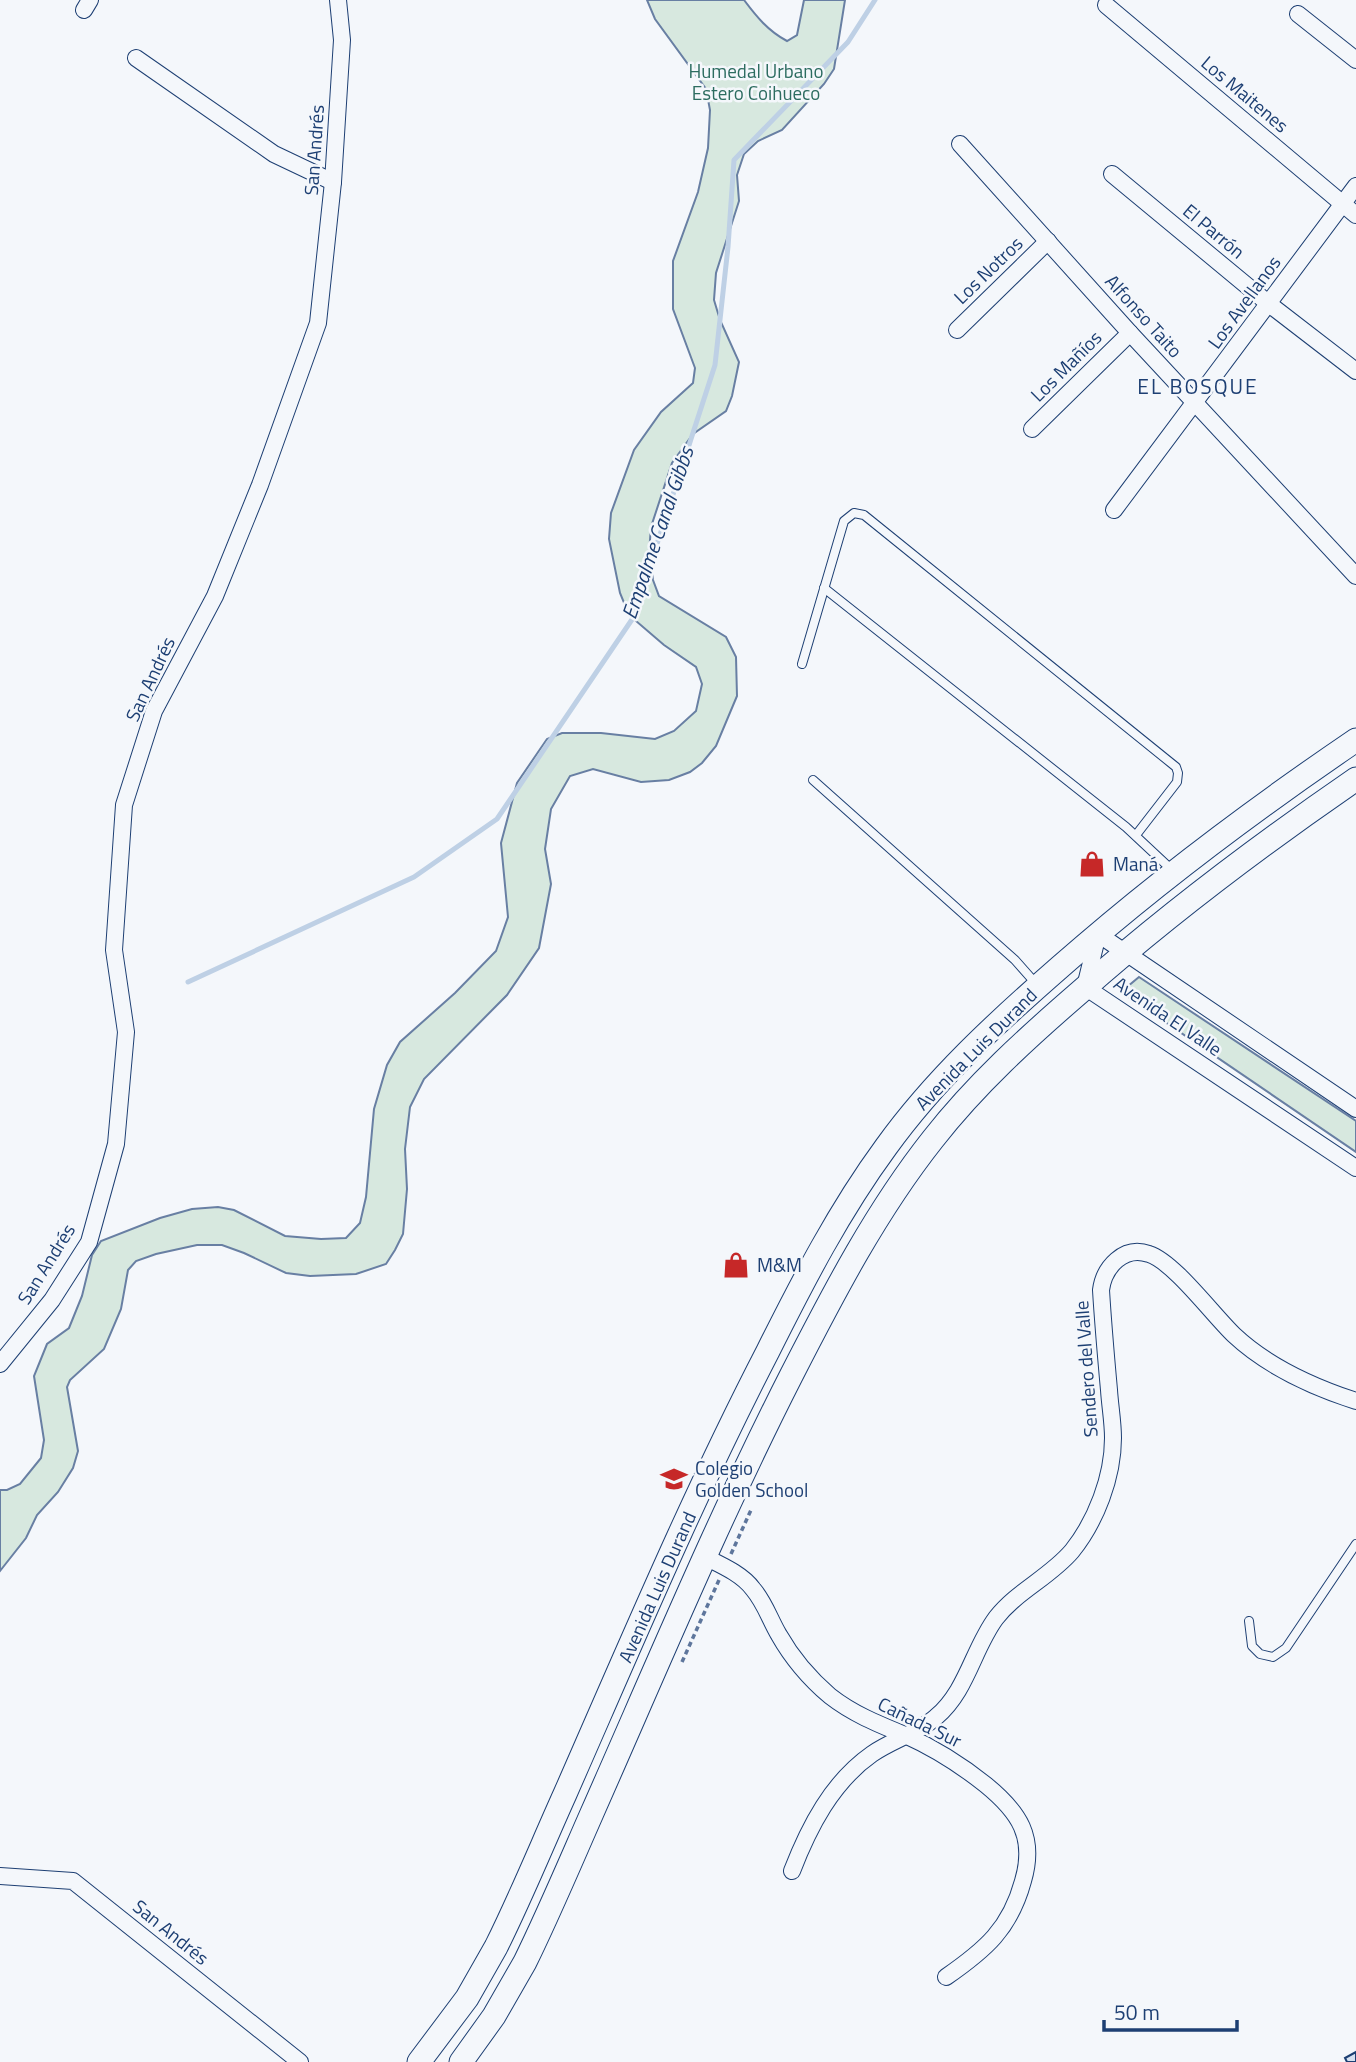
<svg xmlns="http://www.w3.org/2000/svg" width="1356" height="2062" viewBox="0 0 1356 2062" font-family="'Titillium Web',sans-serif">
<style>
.green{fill:#d7e8df;stroke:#687fa3;stroke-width:2}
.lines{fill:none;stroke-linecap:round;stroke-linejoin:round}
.stream{stroke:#bed0e5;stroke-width:5}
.building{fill:#d5e0f0;stroke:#1d3f73;stroke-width:2}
.lane-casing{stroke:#1d3f73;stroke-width:10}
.street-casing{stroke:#1d3f73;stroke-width:18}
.secondary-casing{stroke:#1d3f73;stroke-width:25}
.path{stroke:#5e769c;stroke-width:3.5;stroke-dasharray:5 3.5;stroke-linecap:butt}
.lane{stroke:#f4f7fb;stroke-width:8}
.street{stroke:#f4f7fb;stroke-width:16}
.secondary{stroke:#f4f7fb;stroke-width:23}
.labels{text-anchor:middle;stroke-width:5;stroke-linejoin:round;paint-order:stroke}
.park-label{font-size:19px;fill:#2c6c60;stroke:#f4f7fb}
.street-label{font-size:19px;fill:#1d3f73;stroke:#f4f7fb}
.poi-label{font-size:19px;fill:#1d3f73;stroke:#f4f7fb;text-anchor:start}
.neighbourhood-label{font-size:21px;letter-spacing:2px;fill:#1d3f73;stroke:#f4f7fb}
.water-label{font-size:21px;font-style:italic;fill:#1d3f73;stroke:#f4f7fb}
</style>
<rect width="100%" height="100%" fill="#f4f7fb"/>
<g class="green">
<path d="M647 0H744C756 16 768 31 787 41L797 35 804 0H845L834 69 824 84 782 130 758 141 744 154 737 175 739 201 716 273 714 300 720 320 739 362 732 396 726 411 693 434 672 463 651 527 649 553 653 580 659 596 726 637 736 657 737 696 716 746 702 763 690 772 669 780 641 782 593 769 570 776 551 809 545 849 551 884 539 948 507 995 424 1079 410 1107 405 1149 407 1189 403 1234 395 1250 386 1264 356 1274 310 1276 286 1273 244 1253 222 1245H197L156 1254 136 1261 128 1270 121 1309 104 1349 70 1380 67 1387 78 1451 73 1468 58 1492 37 1515 26 1538 0 1571V1490H7L20 1484 41 1458 44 1440 34 1376 47 1344 69 1328 82 1296 92 1255 101 1241 160 1218 192 1209 218 1207 234 1210 285 1236 321 1239 346 1238 360 1223 366 1197 374 1109 387 1065 400 1042 455 993 496 951 508 917 501 843 517 783 547 739 562 733H601L655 739 674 731 696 711 702 684 696 667 664 645 629 615 620 593 609 539 611 513 634 450 661 412 693 383 695 368 673 309V261L698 192 708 148 710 110 706 89 655 19Z"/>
<path d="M1139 977 1356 1121V1152L1121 992Z"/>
</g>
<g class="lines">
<path class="stream" d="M188 982 414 877 497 819 633 618 715 365 728 247 734 160 848 42 875 0"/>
</g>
<path class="building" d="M1356 2052V2062H1347L1345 2058Z"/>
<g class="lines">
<g class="lane-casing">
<g id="lane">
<path d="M824 588 1126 827 1172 870"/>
<path d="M802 664 844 521 854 513 864 515 1176 767 1178 773 1177 782 1136 835"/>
<path d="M813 780 1015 960 1038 986"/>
<path d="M1249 1621 1252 1646 1260 1654 1273 1657 1286 1648 1356 1544"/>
</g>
</g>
<g class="street-casing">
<g id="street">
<path d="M1106 5 1356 215"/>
<path d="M84 10 90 0"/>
<path d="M1298 14 1356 60"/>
<path d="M136 58 274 154 333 182"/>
<path d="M960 144 1130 333 1356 576"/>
<path d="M1112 174 1269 304 1356 371"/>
<path d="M957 330 1048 241"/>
<path d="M1032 429 1130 333"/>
<path d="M1114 510 1356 186"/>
<path d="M1356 1109 1098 934 1085 987 1356 1168"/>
<path d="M0 1364 52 1300 89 1242 116 1144 126 1032 114 950 124 805 154 711 215 596 260 485 318 323 333 182 342 40 338 0"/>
<path d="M705 1557C721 1565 742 1574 753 1589 765 1603 770 1620 779 1635 792 1658 810 1679 830 1696 853 1714 878 1724 905 1735 934 1748 961 1765 986 1785 1019 1812 1036 1837 1023 1881 1010 1929 985 1950 946 1977"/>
<path d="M792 1871C809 1827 832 1782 872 1754 892 1740 918 1733 936 1717 967 1691 973 1649 996 1618 1017 1591 1050 1577 1072 1551 1096 1521 1113 1477 1113 1438 1113 1422 1110 1406 1109 1390 1106 1357 1103 1323 1101 1290 1104 1267 1124 1245 1149 1254 1174 1262 1213 1315 1234 1335 1267 1366 1313 1387 1356 1401"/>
<path d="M0 1876 73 1881 300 2062"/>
</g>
</g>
<g class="secondary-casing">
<g id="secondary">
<path d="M419 2062 467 1998 496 1947C521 1897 542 1845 565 1794 630 1646 693 1496 768 1351 803 1281 839 1211 886 1147 935 1079 997 1022 1060 967 1153 885 1253 810 1356 740"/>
<path d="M461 2062 494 2016 525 1962C549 1913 570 1863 592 1813 657 1666 719 1517 792 1374 834 1292 876 1211 933 1139 976 1084 1028 1037 1080 992 1167 915 1260 845 1356 779"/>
</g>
</g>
<g class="path">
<path d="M731 1554 751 1510"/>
<path d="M682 1662 719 1580"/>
</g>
<use href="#lane" class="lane"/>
<use href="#street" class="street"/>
<use href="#secondary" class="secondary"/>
</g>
<defs>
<g id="shop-bare" transform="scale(2.1)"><path d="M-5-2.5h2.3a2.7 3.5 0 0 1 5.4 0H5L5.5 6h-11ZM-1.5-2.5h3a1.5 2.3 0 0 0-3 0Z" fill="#c62828" stroke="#f4f7fb" stroke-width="2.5" paint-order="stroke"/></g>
<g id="school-bare" transform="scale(2.1)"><path d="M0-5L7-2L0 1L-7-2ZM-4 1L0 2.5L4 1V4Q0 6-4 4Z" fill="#c62828" stroke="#f4f7fb" stroke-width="2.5" paint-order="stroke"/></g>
</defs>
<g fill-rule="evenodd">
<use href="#shop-bare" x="1092" y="864"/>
<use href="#shop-bare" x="736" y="1265"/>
<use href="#school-bare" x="674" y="1479"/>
</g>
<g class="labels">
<g class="park-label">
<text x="756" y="78">Humedal Urbano<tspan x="756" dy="22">Estero Coihueco</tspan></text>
</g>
<g class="street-label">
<text transform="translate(1245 94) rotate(40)" y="7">Los Maitenes</text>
<text transform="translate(314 150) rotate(-86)" y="7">San Andrés</text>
<text transform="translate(1214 231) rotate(40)" y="7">El Parrón</text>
<text transform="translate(988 270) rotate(-44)" y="7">Los Notros</text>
<text transform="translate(1244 302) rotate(-54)" y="7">Los Avellanos</text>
<text transform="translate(1144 316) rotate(48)" y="7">Alfonso Taito</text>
<text transform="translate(1066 366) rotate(-45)" y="7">Los Mañíos</text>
<text transform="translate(150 679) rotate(-65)" y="7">San Andrés</text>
<text transform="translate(1168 1016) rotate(34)" y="7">Avenida El Valle</text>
<text transform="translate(976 1049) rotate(-45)" y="7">Avenida Luis Durand</text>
<text transform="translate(46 1264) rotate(-58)" y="7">San Andrés</text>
<text transform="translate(1086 1369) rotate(-94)" y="7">Sendero del Valle</text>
<text transform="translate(657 1587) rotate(-66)" y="7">Avenida Luis Durand</text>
<text transform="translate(920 1722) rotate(26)" y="7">Cañada Sur</text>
<text transform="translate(171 1932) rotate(39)" y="7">San Andrés</text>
</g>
<g class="poi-label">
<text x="1113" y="871">Maná</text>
<text x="757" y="1272">M&amp;M</text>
<text x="695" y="1475">Colegio<tspan x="695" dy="22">Golden School</tspan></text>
</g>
<g class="neighbourhood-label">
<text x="1198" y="394">EL BOSQUE</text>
</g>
<g class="water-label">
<text transform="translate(658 533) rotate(-71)" y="7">Empalme Canal Gibbs</text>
</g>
</g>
<path d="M1104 2020v10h133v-10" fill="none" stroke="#1d3f73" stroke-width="3.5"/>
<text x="1114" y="2020" font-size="21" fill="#1d3f73" stroke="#f4f7fb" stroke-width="5" paint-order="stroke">50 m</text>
</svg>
